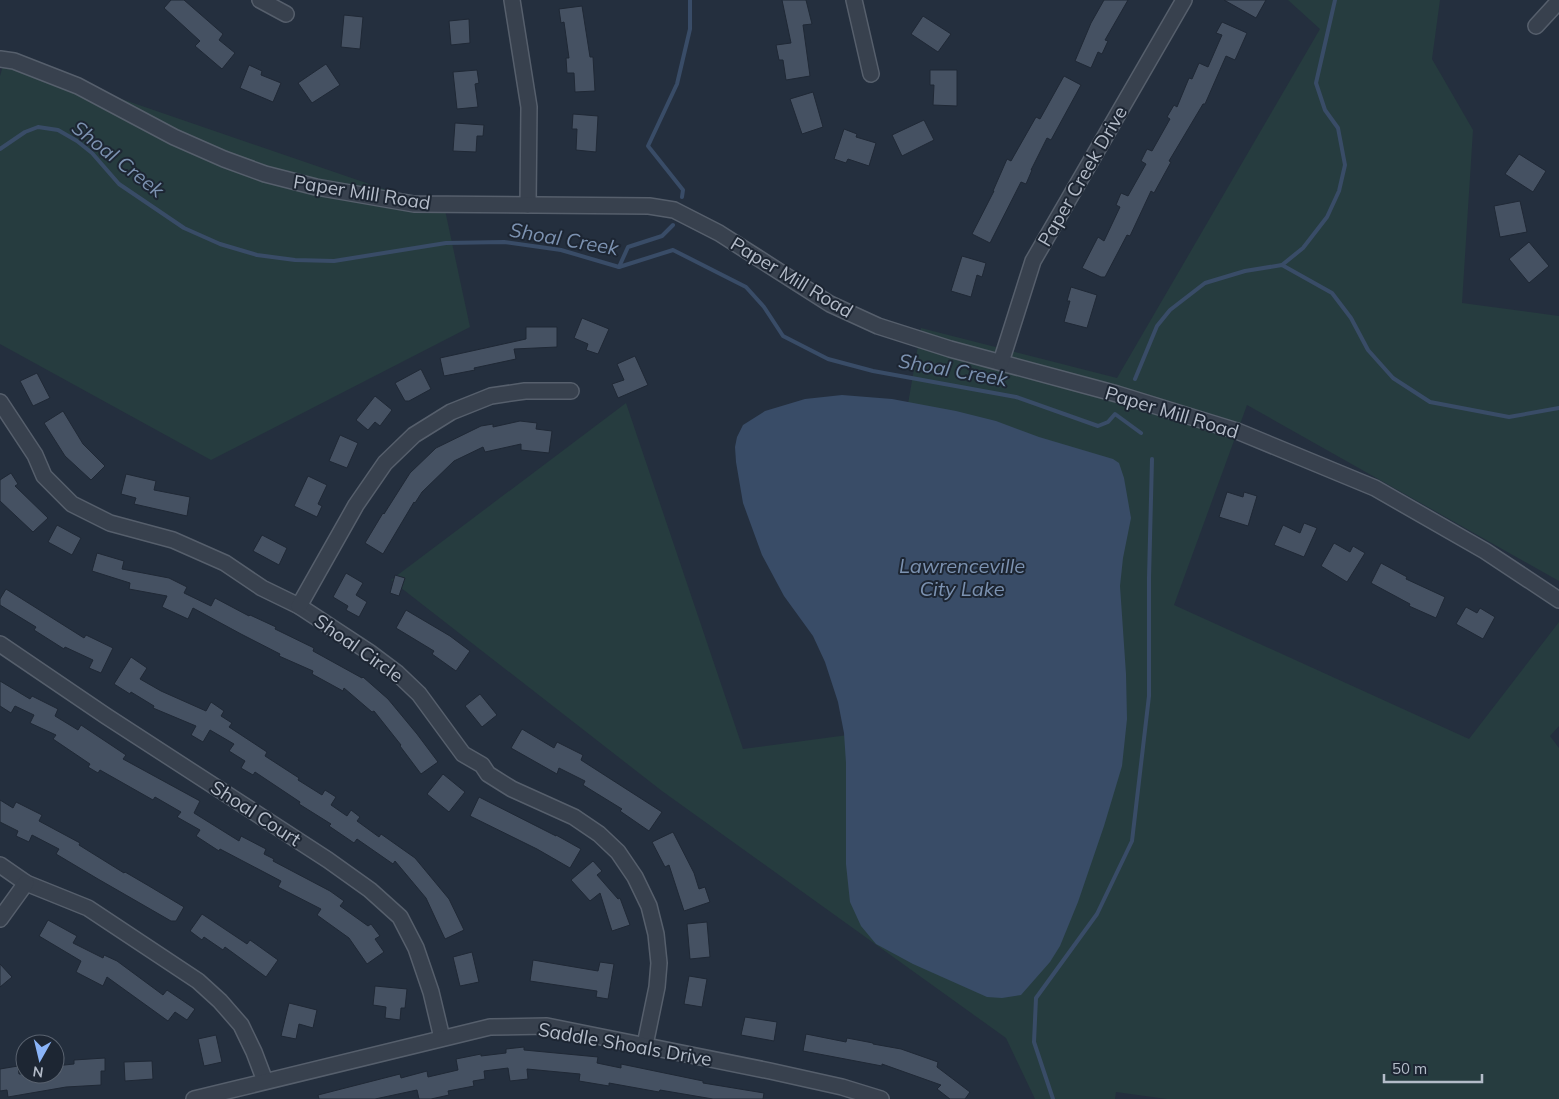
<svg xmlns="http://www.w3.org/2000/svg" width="1559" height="1099" viewBox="0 0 1559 1099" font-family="Mulish,sans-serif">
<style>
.green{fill:#263c3f}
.water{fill:#394c67}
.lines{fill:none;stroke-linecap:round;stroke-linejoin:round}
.stream{stroke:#394c67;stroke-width:4}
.building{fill:#455162;stroke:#1f2835}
.minor-casing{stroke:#565f6c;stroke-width:18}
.minor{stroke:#38414e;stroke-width:15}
.labels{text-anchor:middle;stroke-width:4;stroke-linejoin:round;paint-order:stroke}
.street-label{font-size:19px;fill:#b4bcc9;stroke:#1d2633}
.water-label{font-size:20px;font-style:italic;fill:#7c92b1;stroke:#1d2633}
</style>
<rect width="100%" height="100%" fill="#242f3e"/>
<g class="green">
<path d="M1288 0H1440L1432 59 1473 130 1462 303 1559 316V581L1247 405 1174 605 1469 739 1559 622V726L1550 736 1559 748V1099H1167L1116 1092 1115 1099H1035L1006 1038 662 791 391 580 626 403 743 749 982 717 908 404 921 328 1117 378 1320 29Z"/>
<path d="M5 59 445 210 470 327 211 460 0 344V76Z"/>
</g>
<path class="water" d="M842 395 892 399 956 411 996 421 1039 437 1113 459 1119 463 1124 478 1131 518 1123 558 1120 586 1126 674 1127 719 1122 766 1104 826 1078 902 1060 946 1050 962 1021 995 1002 998 987 997 913 964 876 944 861 926 850 902 846 864V763L844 733 838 702 825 662 813 636 784 596 762 555 743 503 736 462 735 447 737 437 743 425 765 411 805 399Z"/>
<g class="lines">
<g class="stream">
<path d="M0 149 25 132 38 127 58 130 77 141 92 153 119 184 184 228 220 244 257 255 295 260 334 261 446 243 504 242 561 250 619 267 673 250 746 287 764 307 783 336 828 359 873 371 1016 397 1098 426 1108 422 1115 414 1141 433"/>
<path d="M682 197 683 190 648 146 677 84 690 29V0"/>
<path d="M1282 265 1303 248 1327 217 1339 191 1345 165 1338 128 1325 110 1316 83 1335 0"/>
<path d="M619 267 628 247 662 236 673 225"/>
<path d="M1135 379 1157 326 1170 310 1205 283 1245 271 1282 265 1332 293 1351 318 1368 350 1393 378 1430 402 1509 417 1559 408"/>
<path d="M1053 1099 1034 1042 1036 998 1097 914 1132 841 1149 696V578L1152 459"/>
</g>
</g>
<g class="building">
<path d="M171 0H184L223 34 219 40 235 53 222 69 195 46 200 41 164 8Z"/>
<path d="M782 0H806L812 24 803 25 810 76 786 80 783 60H779L776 45 791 43Z"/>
<path d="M1104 0H1128L1105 40 1108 41 1102 54 1098 52 1091 68 1075 61 1091 23Z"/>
<path d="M1224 0H1266L1256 18Z"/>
<path d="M582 6 590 57H593L595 91 575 92 574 73H567L566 58H569L564 22 561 23 559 9Z"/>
<path d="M344 15 363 17 360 49 341 47Z"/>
<path d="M923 16 951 34 938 52 911 34Z"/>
<path d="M469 19 470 43 451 45 449 21Z"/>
<path d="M1222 22 1247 33 1235 60 1226 56 1205 104H1203L1169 161 1171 162 1154 193 1151 191 1130 236 1127 235 1105 277H1101L1082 268 1098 237 1104 241 1120 207 1116 205 1121 193 1128 196 1146 164 1141 161 1147 149 1152 151 1170 119 1167 117 1174 105 1177 107 1189 78 1192 79 1199 63 1208 67 1222 35 1216 33Z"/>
<path d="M326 64 340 85 312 103 298 83Z"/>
<path d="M249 65 262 71 261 75 281 83 273 102 240 88Z"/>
<path d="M477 70 479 83 475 84 478 107 457 109 453 72Z"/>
<path d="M930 70H957V106L933 105 934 85H930Z"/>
<path d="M1064 76 1081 85 1051 140 1047 138 1031 170H1032L1026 184 1021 182 990 243 972 234 994 191H993L1007 159 1011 161 1036 117 1040 119Z"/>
<path d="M813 92 823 127 802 134 790 99Z"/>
<path d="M573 114 598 116 596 152 576 150 577 129H572Z"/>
<path d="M924 120 934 140 902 156 892 135Z"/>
<path d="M455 123 484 125 483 136H477L476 152 453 151Z"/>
<path d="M844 129 857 134 856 137 876 143 869 166 848 159 846 163 834 159Z"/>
<path d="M1519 154 1546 171 1533 192 1505 174Z"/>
<path d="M1520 201 1527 232 1500 237 1494 206Z"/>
<path d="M1529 242 1549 266 1529 283 1509 259Z"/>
<path d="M962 256 986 263 982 277 977 275 971 297 951 291Z"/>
<path d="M1071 287 1097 295 1087 328 1064 322 1070 301H1067Z"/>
<path d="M582 318 609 329 598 354 586 350 588 344 574 338Z"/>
<path d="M526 327H557V347L514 349 516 359 474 368 475 370 444 376 440 358 526 339Z"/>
<path d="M635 356 648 385 618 398 612 384 624 380 617 364Z"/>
<path d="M421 369 431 389 409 401H405L395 383Z"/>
<path d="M37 373 50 398 33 406 20 381Z"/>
<path d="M375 396 392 410 380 426 375 422 368 430 356 420Z"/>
<path d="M63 411 83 444 105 466 91 480 65 456 44 423Z"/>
<path d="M520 421 537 423 536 429 552 431 549 453 521 450V444L485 452 483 447 454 461 422 492 415 503 414 502 383 554 365 543 383 513 384 514 410 473 436 448 481 426 493 424V427Z"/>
<path d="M340 435 358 443 347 468 329 461Z"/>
<path d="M11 473 18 484 15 486 48 518 33 532 0 501V480Z"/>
<path d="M126 474 156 481 154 490 190 497 187 516 134 504 136 498 121 494Z"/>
<path d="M308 476 327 485 318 504 322 506 317 517 294 506Z"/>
<path d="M1227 492 1243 497 1244 492 1257 496 1248 526 1219 517Z"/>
<path d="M1304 523 1317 528 1304 557 1274 545 1283 525 1300 533Z"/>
<path d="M57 525 81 538 72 555 48 542Z"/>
<path d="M262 535 287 548 279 565 253 551Z"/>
<path d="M1334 543 1350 552 1353 546 1365 553 1347 582 1321 566Z"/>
<path d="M97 553 124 561 122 569 169 578 187 587 184 593 211 606 215 598 249 616 250 615 276 627 275 629 314 648 313 651 362 678 363 677 388 699 417 734 438 762 421 774 400 746 401 745 374 711 372 712 344 688 343 691 312 674 313 671 279 656 280 654 241 634 193 608 188 619 162 607 167 596 129 589 130 583 92 571Z"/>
<path d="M1381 563 1407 577 1406 579 1445 597 1436 618 1409 606 1410 604 1371 583Z"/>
<path d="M346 573 363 583 356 595 367 602 359 617 346 610 348 606 333 597Z"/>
<path d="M395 575 405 578 399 596 390 593Z"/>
<path d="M6 589 84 638 86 635 113 648 101 673 89 668 93 660 65 647 64 649 34 630 36 627 0 605V599Z"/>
<path d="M1466 607 1477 613 1480 608 1495 617 1483 639 1456 624Z"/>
<path d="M406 610 450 636 470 651 456 671 432 654 434 651 396 628Z"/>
<path d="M131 657 147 668 140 679 161 691 206 711 211 702 224 711 221 716 232 723 229 727 267 752 265 756 299 778 298 780 322 795 325 790 336 797 331 805 347 816 351 810 360 817 357 821 379 837 381 834 415 858 449 899 464 930 445 939 426 898 395 861 393 864 357 839 354 843 329 826 331 824 299 804 300 802 255 772 253 775 241 768 245 761 229 751 234 744 210 730 203 742 191 735 196 726 153 708 154 706 131 692 130 694 114 684Z"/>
<path d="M0 681 30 699 32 696 58 709 55 716 78 730 81 725 126 755 123 759 200 801 194 813 239 841 241 836 266 849 264 854 274 859 273 861 330 891 344 901 340 906 368 926 371 924 380 936 375 939 384 952 367 964 349 938 317 915 321 909 278 887 281 881 220 849 219 851 196 836 200 830 177 817 181 812 155 797 153 800 100 770 98 773 88 767 90 764 53 739 56 735 30 723 34 715 15 706 11 713 0 706Z"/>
<path d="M480 694 497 715 482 727 465 706Z"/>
<path d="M522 729 554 748 557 742 583 755 581 760 662 812 649 831 620 811 622 809 583 785 585 781 559 768 557 774 511 748Z"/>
<path d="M443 774 465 792 449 812 427 794Z"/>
<path d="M479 797 556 836V835L581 849 570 868 537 849 470 816Z"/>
<path d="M0 800 13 808 16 802 42 815 39 821 80 843 79 845 124 873 125 872 149 886 184 907 176 921H171L98 879 56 854 59 849 32 835 29 842 16 836 18 831 0 822Z"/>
<path d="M673 832 694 873 699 889 705 887 710 902 684 911 669 865 665 867 652 842Z"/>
<path d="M593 861 602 871 597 875 618 899 620 898 630 925 612 931 600 893 590 901 571 880Z"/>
<path d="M202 914 247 944 250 940 278 960 266 977 225 947 223 950 204 937 202 940 190 931Z"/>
<path d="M48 920 77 936 73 943 103 958 104 955 117 961 163 995 167 990 195 1009 187 1020 175 1012 168 1021 107 977 103 986 76 972 81 961 39 936Z"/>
<path d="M707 922 710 957 690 959 687 924Z"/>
<path d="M472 952 479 982 460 986 453 957Z"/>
<path d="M533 960 598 971 600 962 614 964 608 999 596 997 597 991 530 981Z"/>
<path d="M0 964 12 977 0 987Z"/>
<path d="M689 976 707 979 702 1007 684 1004Z"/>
<path d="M375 986 407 989 405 1008H401L400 1020 385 1018 386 1007 373 1005Z"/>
<path d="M289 1003 317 1010 313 1028 299 1024 296 1039 281 1036Z"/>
<path d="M745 1017 777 1022 774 1041 741 1035Z"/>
<path d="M806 1034 846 1042 847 1038 873 1043V1044L901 1049 938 1062 937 1067 970 1092 965 1099H950L937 1089 941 1085 882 1064V1066L803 1051Z"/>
<path d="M216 1035 222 1062 204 1066 198 1039Z"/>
<path d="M524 1047V1050L598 1057 597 1063 621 1068V1064L703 1081V1083L764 1093 763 1099H713L660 1090 659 1092 609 1083V1086L579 1081 580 1074 527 1069 528 1079 510 1081 508 1068 484 1071 485 1079 473 1081 474 1086 448 1091 449 1095 431 1099H419L417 1090 375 1099H319L318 1095 400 1074 401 1078 427 1071 428 1077 458 1070 456 1059 481 1054V1056L506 1053V1049Z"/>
<path d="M105 1058V1071H101V1085L66 1087 8 1097 7 1090 0 1091V1069L18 1066 19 1074H55V1066L74 1064V1060Z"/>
<path d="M152 1061 153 1079 125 1081 124 1062Z"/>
</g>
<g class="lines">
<g class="minor-casing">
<g id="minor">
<path d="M260 0 286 14"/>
<path d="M512 0 529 107 528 205"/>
<path d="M854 0 871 74"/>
<path d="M1536 26 1559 1"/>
<path d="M0 59 14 61 78 86 174 137 224 159 265 174 316 187 414 204 649 206 674 210 719 233 830 304 878 326 950 349 1117 394 1237 431 1375 488 1485 551 1559 600"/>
<path d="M1001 362 1033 261 1184 0"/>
<path d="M0 402 35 455 44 476 72 504 110 523 173 540 225 563 262 588 299 606 369 652 397 673 419 694 463 754 482 765 488 774 512 789 574 817 599 834 618 852 635 877 649 906 656 934 659 963 657 987 645 1045"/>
<path d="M299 606 356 505 385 463 414 435 451 412 491 396 525 391H571"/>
<path d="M0 644 106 716 328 860 370 890 400 917 416 948 431 992 442 1038"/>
<path d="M0 865 26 883 88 908 198 981 220 1001 241 1025 254 1052 265 1081"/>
<path d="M0 919 26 883"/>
<path d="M194 1099 490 1027 547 1026 770 1071 842 1087 881 1099"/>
</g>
</g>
<use href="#minor" class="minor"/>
</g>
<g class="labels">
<g class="street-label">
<text transform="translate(1082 176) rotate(-60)" y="7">Paper Creek Drive</text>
<text transform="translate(362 192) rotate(9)" y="7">Paper Mill Road</text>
<text transform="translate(792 277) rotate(31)" y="7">Paper Mill Road</text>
<text transform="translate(1172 412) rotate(17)" y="7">Paper Mill Road</text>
<text transform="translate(359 648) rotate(35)" y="7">Shoal Circle</text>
<text transform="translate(256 813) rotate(33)" y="7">Shoal Court</text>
<text transform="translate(625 1044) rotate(10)" y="7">Saddle Shoals Drive</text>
</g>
<g class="water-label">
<text transform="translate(118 159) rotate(38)" y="7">Shoal Creek</text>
<text transform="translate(564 239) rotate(10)" y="7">Shoal Creek</text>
<text transform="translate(953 370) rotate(10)" y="7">Shoal Creek</text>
<text x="962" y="573">Lawrenceville<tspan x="962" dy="23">City Lake</tspan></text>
</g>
</g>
<g transform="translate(40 1059) rotate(188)"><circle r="24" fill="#1d2633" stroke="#59626f"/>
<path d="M0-4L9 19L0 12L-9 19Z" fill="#8ab4f8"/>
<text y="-8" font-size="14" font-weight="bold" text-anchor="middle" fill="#b4bcc9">N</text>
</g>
<path d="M1384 1074v8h98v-8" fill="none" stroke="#b4bcc9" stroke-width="2.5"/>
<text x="1392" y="1074" font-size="15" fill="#b4bcc9" stroke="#1d2633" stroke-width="4" paint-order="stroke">50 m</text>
</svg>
